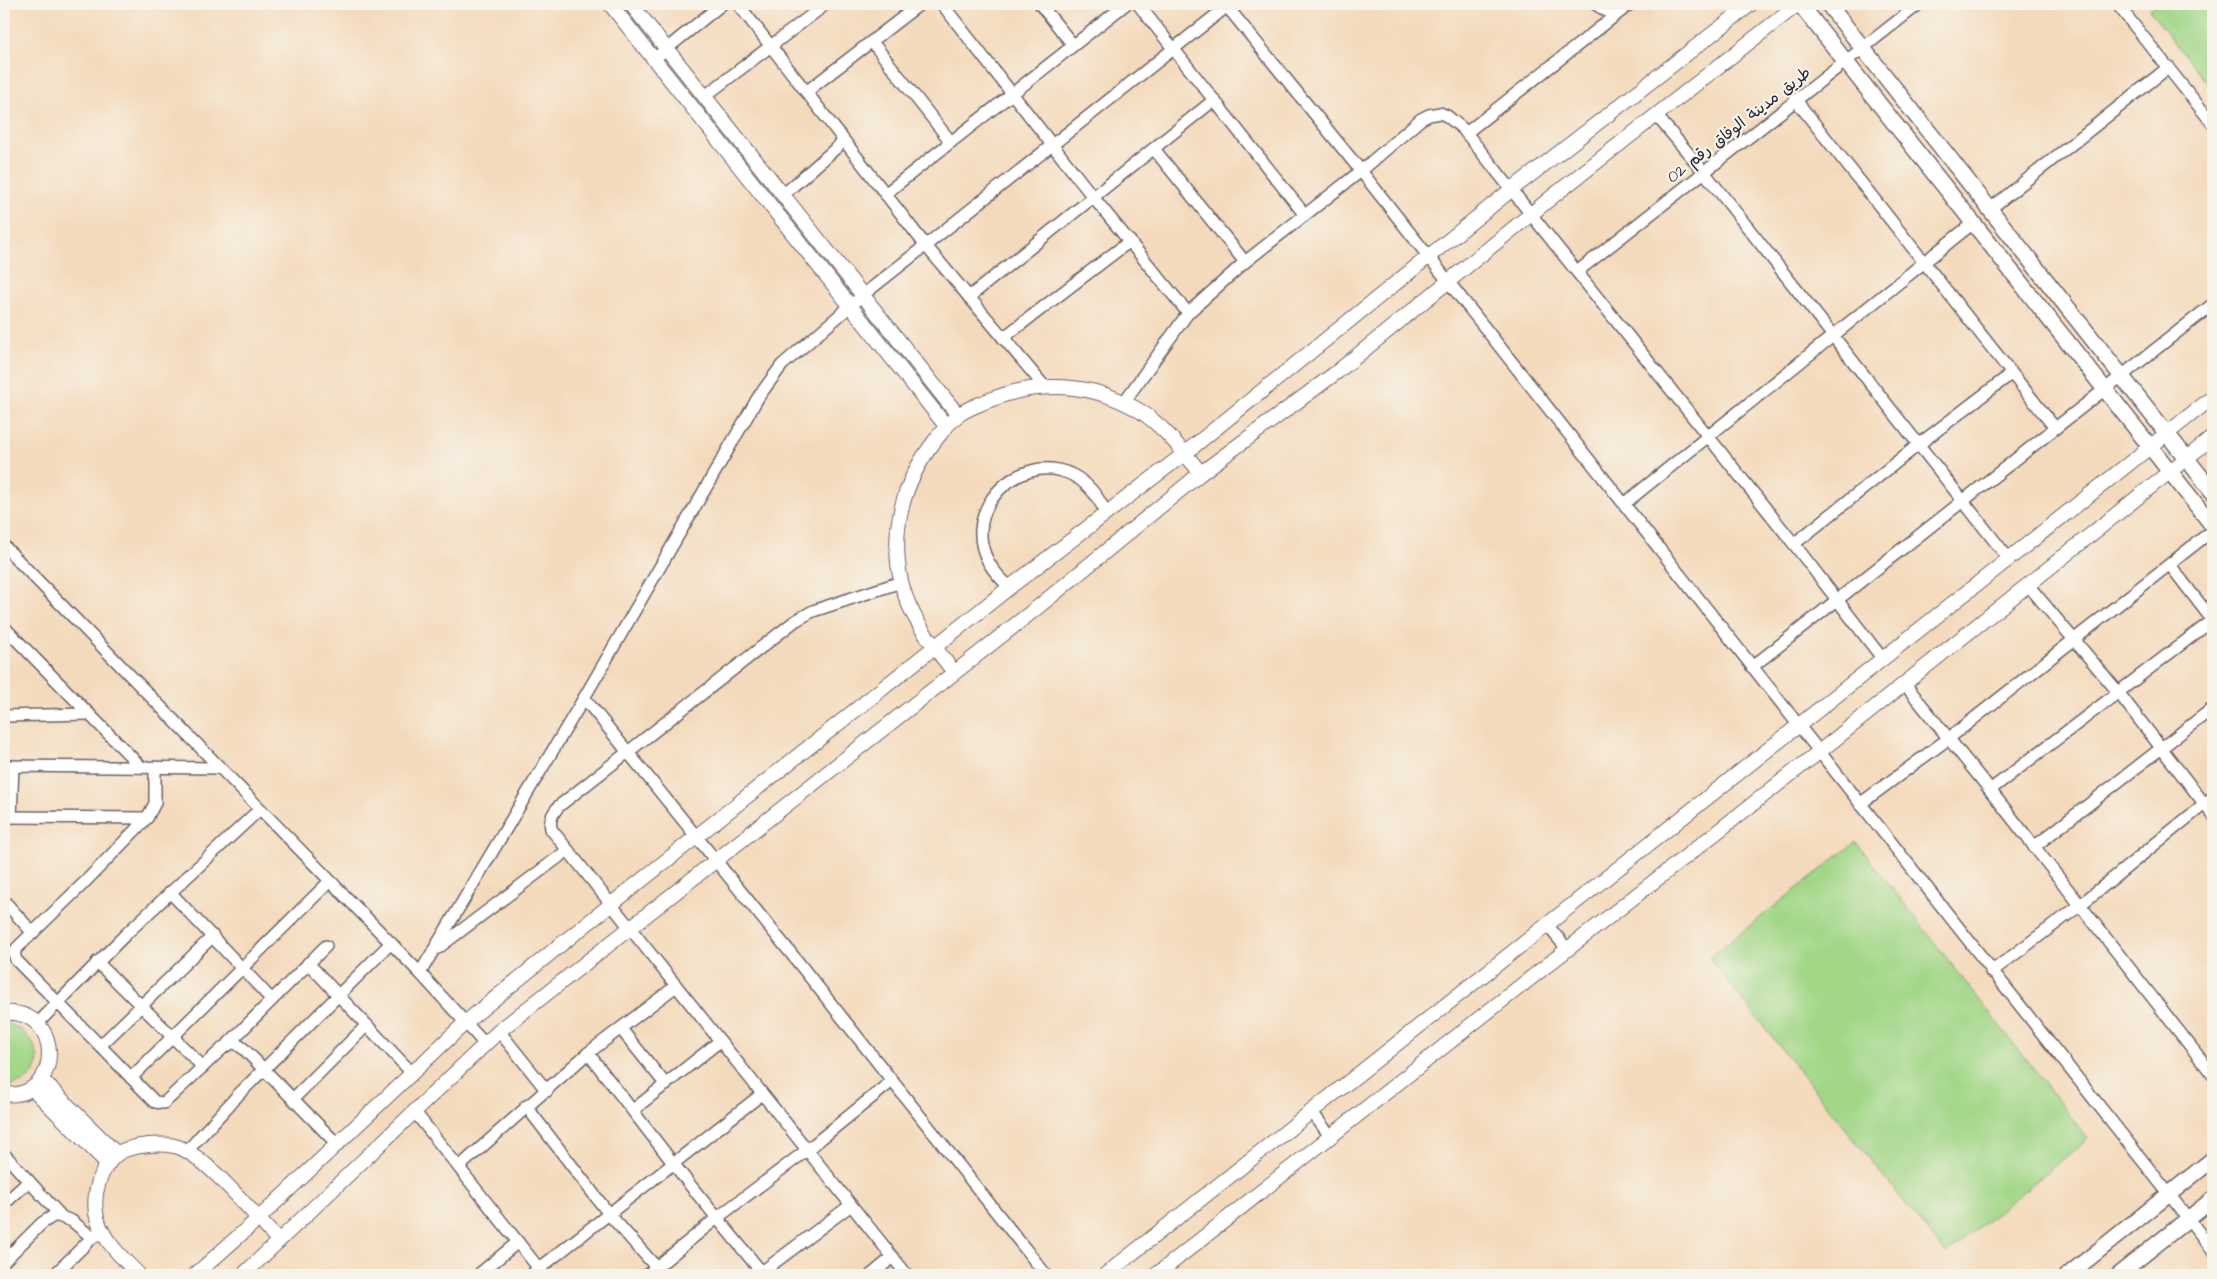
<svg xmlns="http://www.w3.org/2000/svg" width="2217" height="1279" viewBox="0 0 2217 1279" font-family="'Architects Daughter','Playpen Sans Arabic',sans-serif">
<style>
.green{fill:#a2d788;stroke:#627c62}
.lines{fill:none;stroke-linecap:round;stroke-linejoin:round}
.minor-casing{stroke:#6c6268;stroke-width:14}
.tertiary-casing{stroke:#6c6268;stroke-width:16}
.secondary-casing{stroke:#6c6268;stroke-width:18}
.minor{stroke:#fff;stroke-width:11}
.tertiary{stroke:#fff;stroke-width:14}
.secondary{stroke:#fff;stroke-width:15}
.labels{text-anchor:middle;stroke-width:4.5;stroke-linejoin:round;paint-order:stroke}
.street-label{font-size:16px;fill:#22223b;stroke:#f7f3e8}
</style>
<rect width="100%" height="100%" fill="#f7f3e8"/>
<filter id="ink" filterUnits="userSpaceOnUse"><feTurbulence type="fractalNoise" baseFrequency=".02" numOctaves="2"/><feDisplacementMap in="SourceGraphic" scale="10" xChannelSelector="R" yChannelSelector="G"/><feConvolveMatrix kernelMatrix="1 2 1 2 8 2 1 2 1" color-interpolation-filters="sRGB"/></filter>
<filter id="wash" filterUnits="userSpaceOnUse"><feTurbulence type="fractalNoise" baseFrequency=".0096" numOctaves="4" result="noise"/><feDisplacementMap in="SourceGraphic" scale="20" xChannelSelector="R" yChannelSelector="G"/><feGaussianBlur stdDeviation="1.12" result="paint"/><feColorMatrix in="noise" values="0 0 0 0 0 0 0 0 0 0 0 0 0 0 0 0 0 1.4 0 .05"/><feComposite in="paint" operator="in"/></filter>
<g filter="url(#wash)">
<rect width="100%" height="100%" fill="#f4dabc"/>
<g class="green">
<path d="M2157 4H2213V78L2207 83 2149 10Z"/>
<path d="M1856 842 2088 1139 1946 1254 1709 958Z"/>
<path d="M4 1022C8 1024 14 1026 18 1028 36 1040 48 1067 25 1081 21 1083 15 1084 10 1086L4 1082Z"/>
</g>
</g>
<g filter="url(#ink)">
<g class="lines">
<g class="minor-casing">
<g id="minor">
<path d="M738 4 926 246 1044 386"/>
<path d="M942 4 1093 197 1188 313"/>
<path d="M1040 4 1073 45"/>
<path d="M1138 4 1305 215"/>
<path d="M1225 4 1361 171 2213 1250"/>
<path d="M1595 4 1615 16"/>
<path d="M2117 4 2213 124"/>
<path d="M872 42 951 142"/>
<path d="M654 59 722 4"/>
<path d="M806 92 920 4"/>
<path d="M705 96 826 4"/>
<path d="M1795 99 2055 428"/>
<path d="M1656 115 1704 172 2008 558"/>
<path d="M1466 133 1630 4"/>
<path d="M1154 149 1245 262"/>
<path d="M784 194 844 141"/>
<path d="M885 194 1126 4"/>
<path d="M1990 209 2169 67"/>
<path d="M1578 271 1919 4"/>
<path d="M969 297 1214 100"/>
<path d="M1003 338 1130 241"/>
<path d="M1124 402 1188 313 1245 262 1361 171 1421 119 1429 115 1440 113 1447 116 1463 129 1794 544 1882 658"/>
<path d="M1624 504 1973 223"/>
<path d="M1794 544 1918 445 2011 374"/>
<path d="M4 546 420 973 485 1044"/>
<path d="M2170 565 2213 621"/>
<path d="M901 582 813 611 795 621 559 806C553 813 549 819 551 829L907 1275"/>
<path d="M2028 585 2118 692 2213 815"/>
<path d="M1010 587C922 514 1057 408 1106 513"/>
<path d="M4 627 141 767"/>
<path d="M1752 667 2213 304"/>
<path d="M1904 683 1990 790 2213 1075"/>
<path d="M584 698 798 962 1046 1275"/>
<path d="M4 716 89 714"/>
<path d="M4 766 219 768"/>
<path d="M1990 790 2213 620"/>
<path d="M1860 804 1948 739 2213 530"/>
<path d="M4 817 147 818 155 803V767"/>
<path d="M11 817 13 766"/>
<path d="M147 818 84 883 17 948 14 953 16 960 155 1102 164 1103 224 1047 234 1042 244 1049 337 1144"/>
<path d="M2034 847 2213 708"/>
<path d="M170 892 272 1000"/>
<path d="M4 901 33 933"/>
<path d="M1548 926 1568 950"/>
<path d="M438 948 568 850"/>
<path d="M97 962 203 1067"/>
<path d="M308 963 412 1073"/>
<path d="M1991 972 2079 906 2213 797"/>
<path d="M420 973 584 698 759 396 782 365 863 295 1230 4"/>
<path d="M37 1024 126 934 260 809"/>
<path d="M621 1029 666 1085"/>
<path d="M499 1031 547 1091"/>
<path d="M229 1043 326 946"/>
<path d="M100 1046 213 936"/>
<path d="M588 1053 690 1185 764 1275"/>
<path d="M131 1078 330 881"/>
<path d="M293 1099 367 1025"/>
<path d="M526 1106 609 1214 663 1275"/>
<path d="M633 1110 720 1041"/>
<path d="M414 1111 544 1275"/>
<path d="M1312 1112 1330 1136"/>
<path d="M187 1151 239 1094 391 943"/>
<path d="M4 1154 60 1215"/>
<path d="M459 1167 588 1053 676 986"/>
<path d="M4 1204 29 1181"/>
<path d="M4 1261 42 1223 55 1215 72 1221 89 1235H104"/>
<path d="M54 1275 94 1236"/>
<path d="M478 1275 518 1242"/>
<path d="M531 1275 762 1094"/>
<path d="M647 1275 717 1218 807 1150 892 1081"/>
<path d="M758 1275 851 1205"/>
<path d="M871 1275 893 1257"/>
</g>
</g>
<g class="tertiary-casing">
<g id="tertiary">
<path d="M610 4 946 426"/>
<path d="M631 4 958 415"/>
<path d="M954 672C932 644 909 617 901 581 890 530 903 482 934 442 941 433 948 423 957 416 965 409 978 405 987 401 1038 380 1092 382 1140 411 1165 427 1182 451 1201 473"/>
<path d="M4 1013C65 1008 63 1101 4 1094"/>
<path d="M41 1079 117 1154"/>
<path d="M32 1088 108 1164"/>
<path d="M139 1275C123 1258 100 1239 96 1213 93 1193 100 1168 117 1154 125 1148 139 1146 149 1145 160 1144 173 1144 183 1149 213 1164 255 1216 279 1241"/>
<path d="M195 1275 258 1219 466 1022 564 942 1010 587 1184 454 1511 190 1751 4"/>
<path d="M243 1275 499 1031 1038 607 1201 473 1337 372 1552 197 1798 4"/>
<path d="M1105 1275 2213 397"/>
<path d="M1156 1275 1471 1025 1819 752 2213 437"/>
</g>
</g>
<g class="secondary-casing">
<g id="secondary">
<path d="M1800 4 2213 526"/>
<path d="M1828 4 2213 492"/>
<path d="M2068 1275 2213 1159"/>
<path d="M2118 1275 2213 1199"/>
</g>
</g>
<use href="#minor" class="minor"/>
<use href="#tertiary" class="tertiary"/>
<use href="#secondary" class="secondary"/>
</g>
</g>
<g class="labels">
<g class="street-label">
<text transform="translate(1738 124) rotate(-38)" y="6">طريق مدينة الوفاق رقم 02</text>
</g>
</g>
<rect width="2217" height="1279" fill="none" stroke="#f7f3e8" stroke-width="20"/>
</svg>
